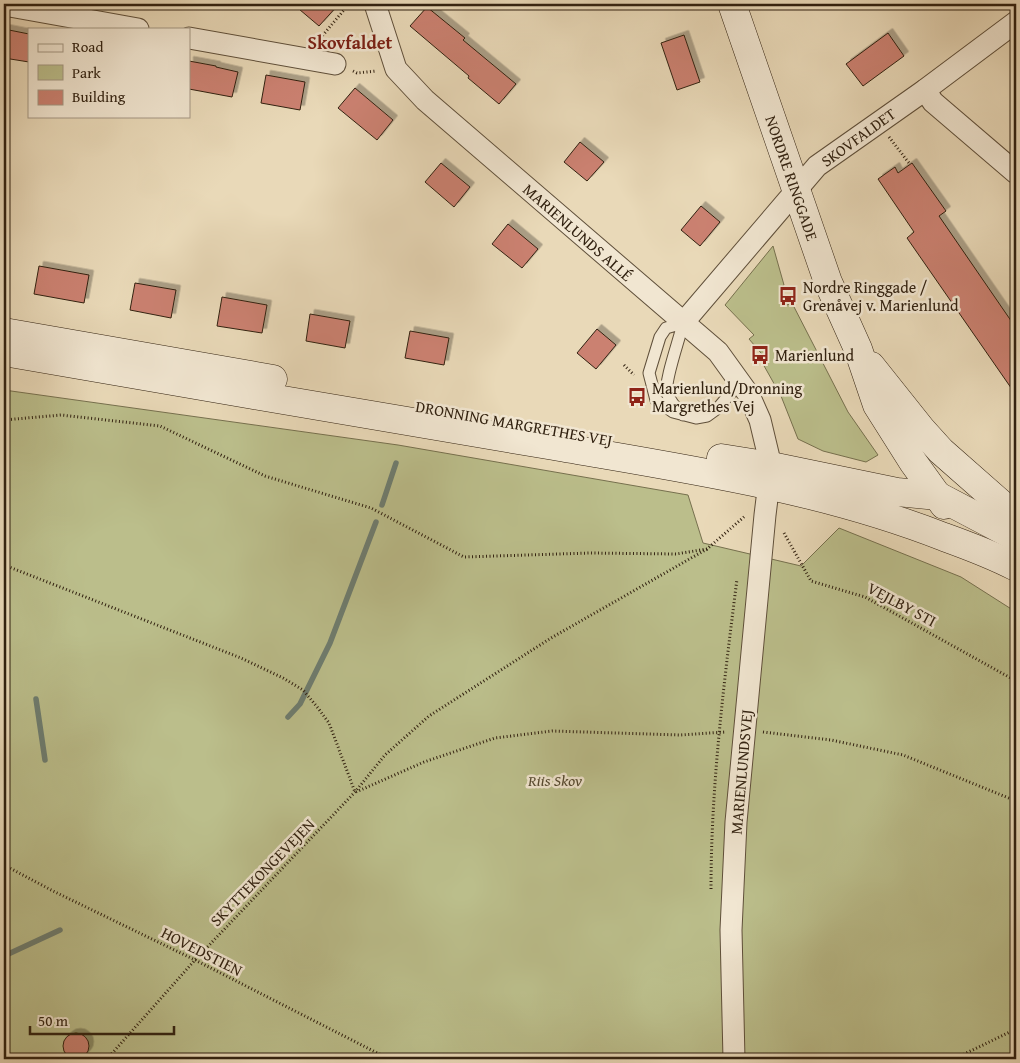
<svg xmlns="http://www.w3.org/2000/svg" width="1020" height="1063" viewBox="0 0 1020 1063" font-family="'Gentium Book Plus',serif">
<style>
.green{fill:#bbbe8b;stroke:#76704e}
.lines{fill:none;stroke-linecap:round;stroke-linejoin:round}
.stream{stroke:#6e7d70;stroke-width:5.5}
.building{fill:#cb8171;stroke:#312110;filter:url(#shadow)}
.lane-casing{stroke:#5f4f3a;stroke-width:13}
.street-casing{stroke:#5f4f3a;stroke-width:23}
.secondary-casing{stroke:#312110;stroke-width:29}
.path{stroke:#312110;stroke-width:3;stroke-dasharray:1 2.5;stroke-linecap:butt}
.lane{stroke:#f1e6d1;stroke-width:11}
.street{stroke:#f1e6d1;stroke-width:21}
.secondary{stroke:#f1e6d1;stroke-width:28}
.labels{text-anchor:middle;stroke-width:5;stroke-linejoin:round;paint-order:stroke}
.street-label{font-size:16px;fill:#312110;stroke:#f1e6d1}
.poi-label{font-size:16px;fill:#312110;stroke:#f1e6d1;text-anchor:start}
.park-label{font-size:16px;font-style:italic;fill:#54482f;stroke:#f1e6d1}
.neighbourhood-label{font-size:18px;font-weight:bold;fill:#7a1f14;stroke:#f1e6d1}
</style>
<defs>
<filter id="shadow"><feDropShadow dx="4.5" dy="-4.5" stdDeviation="0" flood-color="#0004"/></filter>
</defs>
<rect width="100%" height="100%" fill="#e9d9b8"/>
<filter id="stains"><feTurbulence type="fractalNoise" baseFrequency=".004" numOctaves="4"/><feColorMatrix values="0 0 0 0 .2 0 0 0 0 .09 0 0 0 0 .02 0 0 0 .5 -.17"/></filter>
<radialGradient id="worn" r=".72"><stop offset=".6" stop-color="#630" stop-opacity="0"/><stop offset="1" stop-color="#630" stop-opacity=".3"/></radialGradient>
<g class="green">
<path d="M773 246 784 285 781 287 787 305 792 303 848 412 878 455 866 462 823 451 798 439 781 396 763 364 767 360 749 339 754 335 725 305Z"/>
<path d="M4 390 398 445 688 495 703 543 801 566 839 528 961 577 1016 612V1059H4Z"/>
</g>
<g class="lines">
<g class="stream">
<path d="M382 505 396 463"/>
<path d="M36 699 45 760"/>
<path d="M288 717 300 704 330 643 376 522"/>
<path d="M4 956 60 930"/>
</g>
</g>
<g class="building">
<path d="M293 4H339L319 26Z"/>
<path d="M427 7 465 38 463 40 516 84 499 104 468 78 469 76 410 26Z"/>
<path d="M4 29 29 34V62L4 58Z"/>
<path d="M888 33 904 56 863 86 846 64Z"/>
<path d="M684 35 700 82 677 90 661 43Z"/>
<path d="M189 61 216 66V67L238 72 232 97 189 89Z"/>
<path d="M266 75 305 82 300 110 261 103Z"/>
<path d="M355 88 393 120 377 140 338 108Z"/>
<path d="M580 142 604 162 587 181 564 162Z"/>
<path d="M441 163 470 187 454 207 425 182Z"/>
<path d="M912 163 946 211 939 216 1016 328V395L907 238 914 232 878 179 895 167 898 173Z"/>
<path d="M701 206 720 222 700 246 681 230Z"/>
<path d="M508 224 538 249 522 268 492 244Z"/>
<path d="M39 266 89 275 84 303 34 294Z"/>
<path d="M135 283 176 290 171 318 130 310Z"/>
<path d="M222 297 267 305 262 333 217 326Z"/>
<path d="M310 314 350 321 345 348 306 341Z"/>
<path d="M597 329 616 345 596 369 577 353Z"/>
<path d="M410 331 449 338 444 365 405 358Z"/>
<circle cx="76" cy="1046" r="13"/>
</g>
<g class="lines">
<g class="lane-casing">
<path id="lane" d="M683 415C677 409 670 402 667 393 664 381 680 338 683 323L666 328 660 337 649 373 656 400 673 412 696 418 707 416 718 408 740 382"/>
</g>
<g class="street-casing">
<g id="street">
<path d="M375 4 396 69 425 100 718 352 749 395 760 420 771 466 765 515 736 822 731 930 734 1059"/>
<path d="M4 5 138 29"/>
<path d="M189 38 335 64"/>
<path d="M925 90 933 102 1016 173"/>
<path d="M683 323 817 166 925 90 1016 22"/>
</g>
</g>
<g class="secondary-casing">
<g id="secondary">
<path d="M732 4 828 282 858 349 877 405 913 462 944 505"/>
<path d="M4 332 273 379"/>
<path d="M4 352C187 384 371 415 554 446 686 469 819 488 944 537 969 546 993 555 1016 567"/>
<path d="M871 366 922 430 941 451 1016 517"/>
<path d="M721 458 771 466 897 492 938 496 1016 537"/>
</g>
</g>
<g class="path">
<path d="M318 41 349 4"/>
<path d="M353 71 357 73 376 71"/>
<path d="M889 137 909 163"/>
<path d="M624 365 634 375"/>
<path d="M4 420 61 415 160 426 265 476 371 508 464 557 590 553 676 554 707 549 745 516"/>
<path d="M784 533 811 581 865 597 1016 681"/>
<path d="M4 565 241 658 283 678 303 690 318 708 329 723 355 792"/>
<path d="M763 732 831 740 903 755 1016 801"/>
<path d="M356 792 424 762 495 738 552 731 680 735 726 732"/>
<path d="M4 865 53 891 195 960 389 1059"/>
<path d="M711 889C711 785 724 682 737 579"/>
<path d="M107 1059 195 960 355 792 385 755 429 716 551 638 707 549"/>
<path d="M954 1059 1016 1029"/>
</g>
<use href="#lane" class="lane"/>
<use href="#street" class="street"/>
<use href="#secondary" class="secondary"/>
</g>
<defs>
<g id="bus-bare" transform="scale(1.5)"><path d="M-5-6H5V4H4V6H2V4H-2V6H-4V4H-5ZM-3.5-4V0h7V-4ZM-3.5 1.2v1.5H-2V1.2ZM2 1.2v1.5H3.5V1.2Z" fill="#8f2418" stroke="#f1e6d1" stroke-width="2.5" paint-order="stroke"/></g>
</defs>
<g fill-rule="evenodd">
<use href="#bus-bare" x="788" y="296"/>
<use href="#bus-bare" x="760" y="355"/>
<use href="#bus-bare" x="637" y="397"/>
</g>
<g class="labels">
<g class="street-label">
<text transform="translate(858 137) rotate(-36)" y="6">SKOVFALDET</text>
<text transform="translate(792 178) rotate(71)" y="6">NORDRE RINGGADE</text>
<text transform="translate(578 232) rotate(41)" y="6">MARIENLUNDS ALLÉ</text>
<text transform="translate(514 423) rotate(10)" y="6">DRONNING MARGRETHES VEJ</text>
<text transform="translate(902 604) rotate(28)" y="6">VEJLBY STI</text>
<text transform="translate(741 772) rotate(-85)" y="6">MARIENLUNDSVEJ</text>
<text transform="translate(262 872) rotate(-46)" y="6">SKYTTEKONGEVEJEN</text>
<text transform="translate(202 951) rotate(27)" y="6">HOVEDSTIEN</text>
</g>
<g class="poi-label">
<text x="803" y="293">Nordre Ringgade /<tspan x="803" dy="18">Grenåvej v. Marienlund</tspan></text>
<text x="775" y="361">Marienlund</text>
<text x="652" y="394">Marienlund/Dronning<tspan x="652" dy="18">Margrethes Vej</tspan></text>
</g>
<g class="park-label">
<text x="555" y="786">Riis Skov</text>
</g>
<g class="neighbourhood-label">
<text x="350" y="49">Skovfaldet</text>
</g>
</g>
<rect width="1020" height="1063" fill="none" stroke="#e9d9b8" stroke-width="20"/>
<rect x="5" y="5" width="1010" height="1053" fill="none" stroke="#312110" stroke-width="2.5"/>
<rect x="10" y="10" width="1000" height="1043" fill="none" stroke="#312110"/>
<rect x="28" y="28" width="162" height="90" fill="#f1e6d1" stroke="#a49784"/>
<rect x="38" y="44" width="25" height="8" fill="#f1e6d1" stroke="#a49784"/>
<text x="72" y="52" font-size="15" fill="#312110">Road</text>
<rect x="38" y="65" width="25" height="15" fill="#bbbe8b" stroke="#a49784"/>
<text x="72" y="78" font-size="15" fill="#312110">Park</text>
<rect x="38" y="90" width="25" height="15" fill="#cb8171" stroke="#a49784"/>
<text x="72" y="102" font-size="15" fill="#312110">Building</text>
<path d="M30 1026v8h144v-8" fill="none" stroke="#312110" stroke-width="2.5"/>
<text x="38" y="1026" font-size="15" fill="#312110" stroke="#f1e6d1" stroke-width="4" paint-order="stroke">50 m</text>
<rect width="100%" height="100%" filter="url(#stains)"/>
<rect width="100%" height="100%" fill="url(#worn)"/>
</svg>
